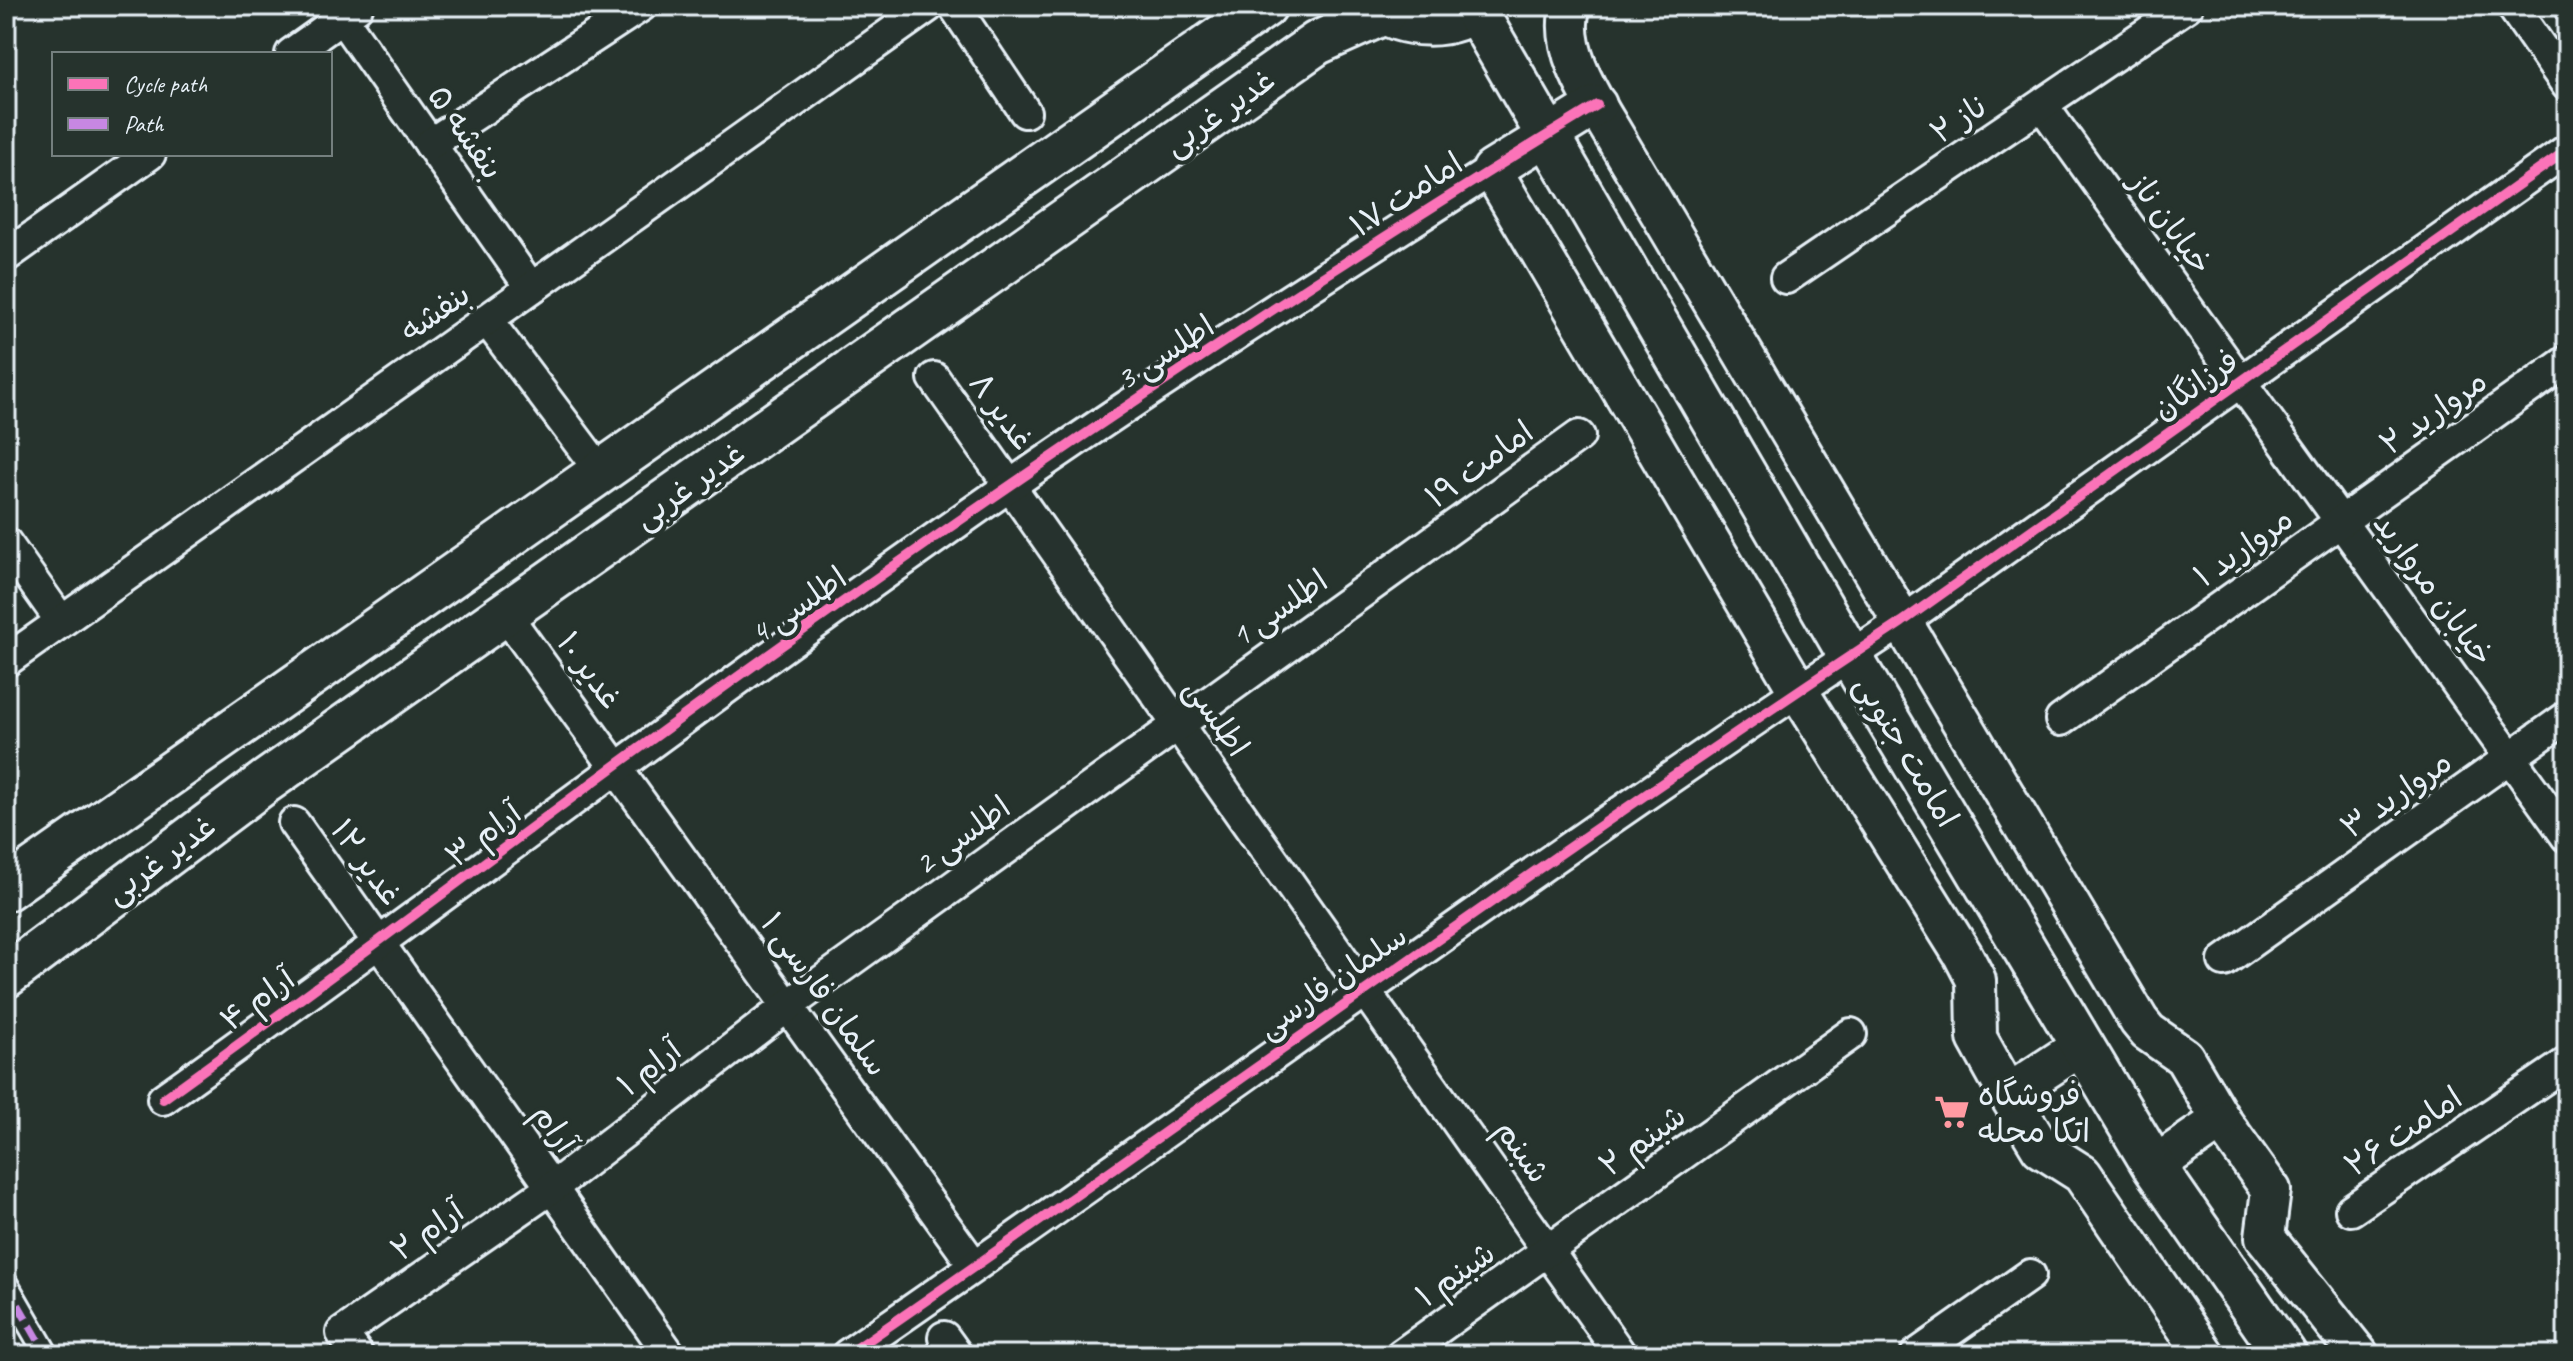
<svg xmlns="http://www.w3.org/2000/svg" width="2573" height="1361" viewBox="0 0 2573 1361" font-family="Caveat,'Playpen Sans Arabic',sans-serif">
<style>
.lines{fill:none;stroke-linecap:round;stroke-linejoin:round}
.pedestrian-casing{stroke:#e8f1f8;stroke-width:28}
.minor-casing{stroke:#e8f1f8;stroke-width:36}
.tertiary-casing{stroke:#e8f1f8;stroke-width:44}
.secondary-casing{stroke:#e8f1f8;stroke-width:48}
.pedestrian{stroke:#26332d;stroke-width:22}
.minor{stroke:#26332d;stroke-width:30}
.tertiary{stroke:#26332d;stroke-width:38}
.secondary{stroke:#26332d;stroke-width:42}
.quiet{stroke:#c787e3;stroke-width:8;stroke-dasharray:16 8;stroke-linecap:butt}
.cycleway-casing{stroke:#26332d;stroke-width:15}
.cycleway{stroke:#fb73b8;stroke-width:10}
.labels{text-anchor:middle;stroke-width:8;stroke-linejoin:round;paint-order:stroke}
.street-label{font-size:32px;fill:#e8f1f8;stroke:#26332d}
.poi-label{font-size:32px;fill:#e8f1f8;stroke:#26332d;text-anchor:start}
</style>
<rect width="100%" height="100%" fill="#26332d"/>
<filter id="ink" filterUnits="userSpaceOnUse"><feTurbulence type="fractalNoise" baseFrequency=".0125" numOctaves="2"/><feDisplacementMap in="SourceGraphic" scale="16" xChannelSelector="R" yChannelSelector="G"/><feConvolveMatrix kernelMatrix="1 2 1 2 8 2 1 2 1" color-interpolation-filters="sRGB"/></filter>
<g filter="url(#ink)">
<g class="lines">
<g class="pedestrian-casing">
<path id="pedestrian" d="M6 1284 47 1355"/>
</g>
<g class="minor-casing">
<g id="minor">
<path d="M954 6 1025 112"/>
<path d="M2512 6 2567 85"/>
<path d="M342 18 531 288"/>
<path d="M291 54 357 7"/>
<path d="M2042 105 2567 837"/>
<path d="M430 144 641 6"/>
<path d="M6 256 150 154"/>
<path d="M1786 278 2187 6"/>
<path d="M487 320 601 472"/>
<path d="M934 378 1621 1355"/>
<path d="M6 543 61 621"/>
<path d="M506 615 973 1264"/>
<path d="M6 661 929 6"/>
<path d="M2061 720 2567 361"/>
<path d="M294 823 670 1355"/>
<path d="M2224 961 2567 717"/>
<path d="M163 1099C446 897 722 686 1008 487 1166 377 1330 274 1492 170"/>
<path d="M2351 1210 2567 1063"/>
<path d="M944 1337 957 1355"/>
<path d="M358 1355 342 1333 553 1187 789 1005 1579 436"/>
<path d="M847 1355C1200 1112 1544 857 1902 622L2567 150"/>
<path d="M1401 1355 1851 1034"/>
<path d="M1916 1355 2030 1275"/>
</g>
</g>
<g class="tertiary-casing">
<g id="tertiary">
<path d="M1571 6C1556 50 1598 107 1619 144L2139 1021 2148 1032 2184 1057 2221 1120 2271 1190 2265 1237 2359 1355"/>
<path d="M1597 105 1492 170 1797 689 1963 955 1976 980 1977 1038 2008 1094 2041 1148 2082 1174 2205 1355"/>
<path d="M2008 1094 2083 1045"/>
<path d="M2154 1166 2221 1120"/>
</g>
</g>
<g class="secondary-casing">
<g id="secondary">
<path d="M1374 6C1404 28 1450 31 1480 6"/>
<path d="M1475 10 1850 656 2154 1166 2285 1355"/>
<path d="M6 889 1265 6"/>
<path d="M6 976 265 782 1317 43 1384 13"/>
</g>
</g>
<use href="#pedestrian" class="pedestrian"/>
<use href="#minor" class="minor"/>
<use href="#tertiary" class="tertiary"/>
<use href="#secondary" class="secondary"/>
<path class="quiet" d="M6 1284 47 1355"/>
<g class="cycleway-casing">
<g id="cycleway">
<path d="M163 1099C315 990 464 877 615 766 933 533 1260 310 1597 105"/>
<path d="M847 1355C1200 1112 1544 857 1902 622L2567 150"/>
</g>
</g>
<use href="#cycleway" class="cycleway"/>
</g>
</g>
<defs>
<g id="supermarket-bare" transform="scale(2.76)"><path d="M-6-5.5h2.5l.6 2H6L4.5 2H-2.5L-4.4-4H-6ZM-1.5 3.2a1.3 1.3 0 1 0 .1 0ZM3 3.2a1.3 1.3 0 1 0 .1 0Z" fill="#ff9aa2" stroke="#26332d" stroke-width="2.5" paint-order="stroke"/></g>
</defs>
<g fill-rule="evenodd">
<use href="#supermarket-bare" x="1952" y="1112"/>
</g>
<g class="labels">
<g class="street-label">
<text transform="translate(1219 112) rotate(-35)" y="11">غدیر غربی</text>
<text transform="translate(1958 119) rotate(-34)" y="11">ناز ۲</text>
<text transform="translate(466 132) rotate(55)" y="11">بنفشه ۵</text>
<text transform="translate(1406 194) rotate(-33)" y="11">امامت ۱۷</text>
<text transform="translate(2171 223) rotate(54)" y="11">خیابان ناز</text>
<text transform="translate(435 312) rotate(-35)" y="11">بنفشه</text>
<text transform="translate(1165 352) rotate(-33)" y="11">اطلسی 3</text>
<text transform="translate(2195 384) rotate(-35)" y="11">فرزانگان</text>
<text transform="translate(1002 411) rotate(54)" y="11">غدیر ۸</text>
<text transform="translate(2433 412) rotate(-35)" y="11">مروارید ۲</text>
<text transform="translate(1479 464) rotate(-36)" y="11">امامت ۱۹</text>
<text transform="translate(689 485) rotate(-35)" y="11">غدیر غربی</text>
<text transform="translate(2243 547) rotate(-35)" y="11">مروارید ۱</text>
<text transform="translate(2434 589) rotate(54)" y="11">خیابان مروارید</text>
<text transform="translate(798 605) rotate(-35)" y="11">اطلسی 4</text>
<text transform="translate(1279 608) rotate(-35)" y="11">اطلسی 1</text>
<text transform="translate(590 670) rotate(54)" y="11">غدیر ۱۰</text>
<text transform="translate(1217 717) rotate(55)" y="11">اطلسی</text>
<text transform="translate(1907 751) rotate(59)" y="11">امامت جنوبی</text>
<text transform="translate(2396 794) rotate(-35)" y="11">مروارید ۳</text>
<text transform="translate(483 834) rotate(-37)" y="11">آرام ۳</text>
<text transform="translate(962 835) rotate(-36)" y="11">اطلسی 2</text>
<text transform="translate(160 859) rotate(-36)" y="11">غدیر غربی</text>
<text transform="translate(367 862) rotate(54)" y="11">غدیر ۱۲</text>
<text transform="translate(1332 981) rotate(-35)" y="11">سلمان فارسی</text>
<text transform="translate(825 994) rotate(54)" y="11">سلمان فارسی ۱</text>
<text transform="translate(257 999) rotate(-36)" y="11">آرام ۴</text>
<text transform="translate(649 1067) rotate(-38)" y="11">آرام ۱</text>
<text transform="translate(555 1128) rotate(55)" y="11">آرام</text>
<text transform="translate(2403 1131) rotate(-34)" y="11">امامت ۲۶</text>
<text transform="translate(1642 1140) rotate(-36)" y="11">شبنم ۲</text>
<text transform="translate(1523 1151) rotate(55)" y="11">شبنم</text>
<text transform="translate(427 1230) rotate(-35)" y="11">آرام ۲</text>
<text transform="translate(1455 1274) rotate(-35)" y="11">شبنم ۱</text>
</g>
<g class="poi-label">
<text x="1978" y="1105">فروشگاه<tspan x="1978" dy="37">اتکا محله</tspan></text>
</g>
</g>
<rect width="2573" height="1361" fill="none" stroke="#26332d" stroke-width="32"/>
<rect x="16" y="16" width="2541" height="1329" fill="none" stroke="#e8f1f8" stroke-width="3" filter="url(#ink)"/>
<rect x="52" y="52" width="280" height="104" fill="#26332d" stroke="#747f7e" stroke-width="2"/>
<rect x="68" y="78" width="40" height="12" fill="#fb73b8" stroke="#747f7e" stroke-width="2"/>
<text x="124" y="92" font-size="24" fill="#e8f1f8">Cycle path</text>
<rect x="68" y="118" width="40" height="12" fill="#c787e3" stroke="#747f7e" stroke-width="2"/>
<text x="124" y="132" font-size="24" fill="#e8f1f8">Path</text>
</svg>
